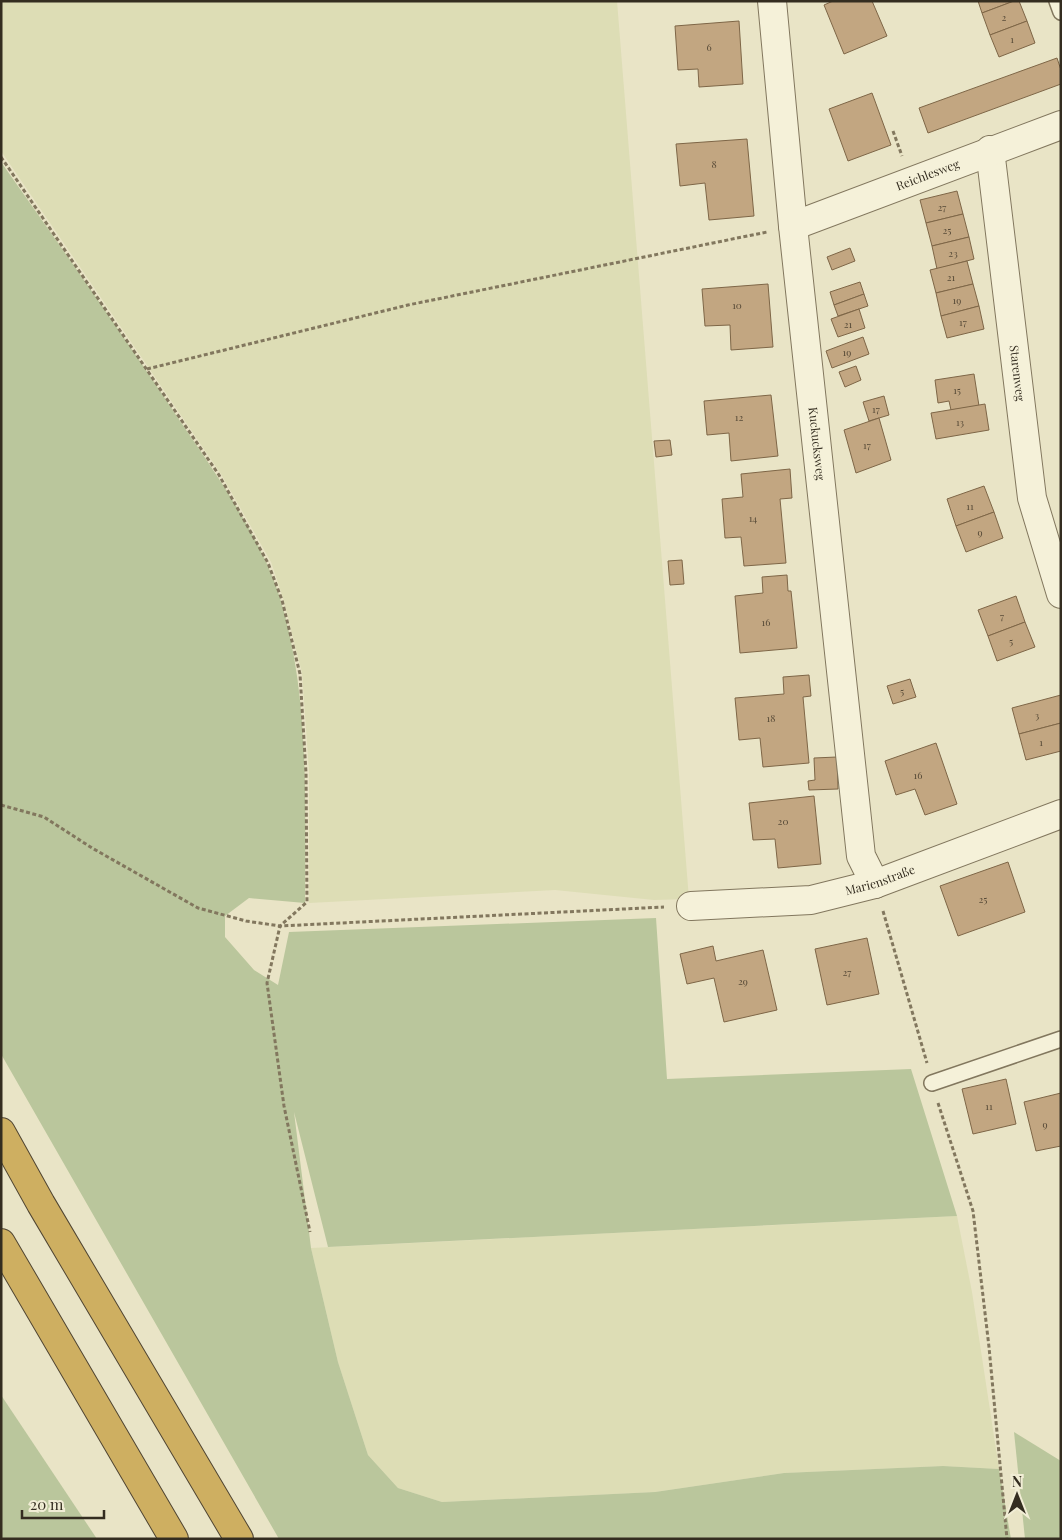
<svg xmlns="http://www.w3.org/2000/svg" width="1062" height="1540" viewBox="0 0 1062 1540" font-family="'Playfair Display',serif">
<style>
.farmland{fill:#ddddb5}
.green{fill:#bac69c}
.building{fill:#c2a681;stroke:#7e6647}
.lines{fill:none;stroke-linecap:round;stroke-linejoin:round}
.lane-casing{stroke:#82775e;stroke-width:18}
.street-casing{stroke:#82775e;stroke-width:30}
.highway-casing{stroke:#504532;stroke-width:30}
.path{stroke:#82775e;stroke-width:3;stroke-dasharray:4 2.5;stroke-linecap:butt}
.lane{stroke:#f5f1d9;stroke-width:15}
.street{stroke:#f5f1d9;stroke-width:28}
.highway{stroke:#ceaf61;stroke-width:28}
.labels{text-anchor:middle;stroke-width:4;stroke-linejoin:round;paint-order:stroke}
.number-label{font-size:10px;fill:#584b38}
.street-label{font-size:12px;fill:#342d20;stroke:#f1edd5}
</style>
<rect width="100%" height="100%" fill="#e9e4c6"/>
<g class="farmland">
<path d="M1 1H617L689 899 654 900 555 890 309 903V771L302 673 283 598 271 562 221 474 1 151Z"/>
<path d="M957 1216 972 1292 999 1469 943 1466 784 1473 655 1492 442 1502 398 1488 368 1455 338 1362 311 1248Z"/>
</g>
<g class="green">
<path d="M1 162C61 247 121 332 178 418 214 471 261 537 280 598 310 696 305 801 305 903L249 898 225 916V937L254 970 278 985 289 932 656 918 667 1079 911 1069 957 1216 328 1247 294 1112 311 1248 338 1362 368 1455 398 1488 442 1502 655 1492 784 1473 943 1466 999 1469 1011 1539H279L1 1054Z"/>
<path d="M1 1395 97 1539H1Z"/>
<path d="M1014 1432 1061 1461V1539H1025Z"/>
</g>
<g class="building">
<path d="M833 1H872L887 36 844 54 824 5Z"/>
<path d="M978 1H1014L982 13Z"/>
<path d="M1014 1H1019L1027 21 990 35 982 13Z"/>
<path d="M739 21 743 84 699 87 698 69 678 70 675 26Z"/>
<path d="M1027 21 1035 43 999 57 990 35Z"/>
<path d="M1057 58 1061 70V84L928 133 919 108Z"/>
<path d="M872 93 891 145 848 161 829 109Z"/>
<path d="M747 139 754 216 709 220 705 183 680 186 676 144Z"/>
<path d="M957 191 963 214 926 223 920 200Z"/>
<path d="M963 214 969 237 932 246 926 223Z"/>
<path d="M969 237 974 259 937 269 932 246Z"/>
<path d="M850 248 855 261 832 270 827 257Z"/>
<path d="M967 261 973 284 936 293 930 270Z"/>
<path d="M860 282 864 294 834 305 830 292Z"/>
<path d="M768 284 773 347 731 350 730 325 705 326 702 289Z"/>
<path d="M973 284 979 306 941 316 936 293Z"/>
<path d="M864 294 868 306 838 316 834 305Z"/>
<path d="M979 306 984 329 947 338 941 316Z"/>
<path d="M859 309 865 328 838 337 831 319Z"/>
<path d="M863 337 869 354 832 368 826 351Z"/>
<path d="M856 366 861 380 845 387 839 372Z"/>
<path d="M974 374 979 406 951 410 949 401 938 403 935 380Z"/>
<path d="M771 395 778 456 731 461 729 433 707 435 704 401Z"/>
<path d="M884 396 889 415 869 421 863 402Z"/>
<path d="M985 404 989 430 936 439 931 413Z"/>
<path d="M879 418 891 460 856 473 844 430Z"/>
<path d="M670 440 672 455 656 457 654 441Z"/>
<path d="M790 469 792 498 780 499 786 563 744 566 741 537 725 538 722 499 743 497 741 474Z"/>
<path d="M984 486 994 512 956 526 947 499Z"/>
<path d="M994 512 1003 538 966 552 956 526Z"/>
<path d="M682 560 684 584 670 585 668 561Z"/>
<path d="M787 575 788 591H791L797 648 740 653 735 596 763 593 762 577Z"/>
<path d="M1016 596 1025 622 988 636 978 610Z"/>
<path d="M1025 622 1035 647 997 661 988 636Z"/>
<path d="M809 675 811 696 803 697 809 763 763 767 760 738 739 740 735 698 784 694 783 677Z"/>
<path d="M910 679 916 697 893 704 887 686Z"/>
<path d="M1061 695V723L1019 734 1012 708Z"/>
<path d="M1061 723V751L1026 760 1019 734Z"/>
<path d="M936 743 957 804 925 815 915 789 896 795 885 761Z"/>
<path d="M837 757 838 789 809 790 808 781 815 780 814 758Z"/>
<path d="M814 796 821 864 778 868 775 839 753 840 749 803Z"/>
<path d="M1008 862 1025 912 958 936 940 886Z"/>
<path d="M867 938 879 994 827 1005 815 949Z"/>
<path d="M713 946 716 961 763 950 777 1010 724 1022 714 978 687 984 680 954Z"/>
<path d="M1006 1079 1016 1124 973 1134 962 1089Z"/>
<path d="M1061 1093V1146L1036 1151 1024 1102Z"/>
</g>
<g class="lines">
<g class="lane-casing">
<g id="lane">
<path d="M1057 1 1061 12"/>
<path d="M932 1083 1061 1039"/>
</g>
</g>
<g class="street-casing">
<g id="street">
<path id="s1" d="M772 1 793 226 861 856 875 884"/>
<path id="s2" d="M990 150 1032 498 1061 594"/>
<path id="s3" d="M793 226 1061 125"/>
<path id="s4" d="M691 906 811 900 875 884 1061 814"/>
</g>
</g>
<g class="highway-casing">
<g id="highway">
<path d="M1 1132 41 1204 239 1539"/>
<path d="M1 1243 174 1539"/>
</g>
</g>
<g class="path">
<path d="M893 131 902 156"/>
<path d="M1 157 219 475 268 563 282 600 300 674 306 773 307 902 280 926 267 983 284 1106 310 1232"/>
<path d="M147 369 408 305 767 232"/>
<path d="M1 805 44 817 92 848 198 908 246 921 280 926 664 907"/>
<path d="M883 911 927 1063"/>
<path d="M938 1103 973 1211 989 1347 1007 1539"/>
</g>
<use href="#lane" class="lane"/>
<use href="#street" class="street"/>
<use href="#highway" class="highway"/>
</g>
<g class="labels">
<g class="number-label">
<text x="1004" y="21">2</text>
<text x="1012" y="43">1</text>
<text x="709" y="51">6</text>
<text x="714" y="168">8</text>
<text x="942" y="211">27</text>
<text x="947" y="234">25</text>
<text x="953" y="257">23</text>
<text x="951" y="281">21</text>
<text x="957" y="304">19</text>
<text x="737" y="309">10</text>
<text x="963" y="326">17</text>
<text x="848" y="328">21</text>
<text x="847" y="356">19</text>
<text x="957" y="394">15</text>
<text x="876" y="413">17</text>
<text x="739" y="421">12</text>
<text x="960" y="426">13</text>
<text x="867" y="449">17</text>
<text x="970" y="510">11</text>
<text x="753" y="522">14</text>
<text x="980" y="536">9</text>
<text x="1002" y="620">7</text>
<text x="766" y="626">16</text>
<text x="1011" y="645">5</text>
<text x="902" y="695">5</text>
<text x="1037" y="719">3</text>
<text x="771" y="722">18</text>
<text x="1041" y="746">1</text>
<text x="918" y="779">16</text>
<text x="783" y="825">20</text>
<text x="983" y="903">25</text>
<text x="847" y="976">27</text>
<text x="743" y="985">29</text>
<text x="989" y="1110">11</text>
<text x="1045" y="1128">9</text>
</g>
<g class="street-label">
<text dy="4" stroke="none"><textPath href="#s3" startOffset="144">Reichlesweg</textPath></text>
<text dy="4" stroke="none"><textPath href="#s2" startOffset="225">Starenweg</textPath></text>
<text dy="4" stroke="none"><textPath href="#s1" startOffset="445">Kuckucksweg</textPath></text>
<text dy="4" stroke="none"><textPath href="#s4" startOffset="192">Marienstraße</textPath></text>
</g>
</g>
<rect width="1062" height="1540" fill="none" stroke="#342d20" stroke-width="5"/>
<g transform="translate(1017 1495)" stroke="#f1edd5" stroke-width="4" paint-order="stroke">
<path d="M0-4L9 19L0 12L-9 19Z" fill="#342d20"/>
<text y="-8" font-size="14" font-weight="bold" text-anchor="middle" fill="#342d20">N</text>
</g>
<path d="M22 1510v8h82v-8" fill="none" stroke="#342d20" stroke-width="2.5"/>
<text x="30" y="1510" font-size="15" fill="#342d20" stroke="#f1edd5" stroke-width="4" paint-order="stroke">20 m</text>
</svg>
